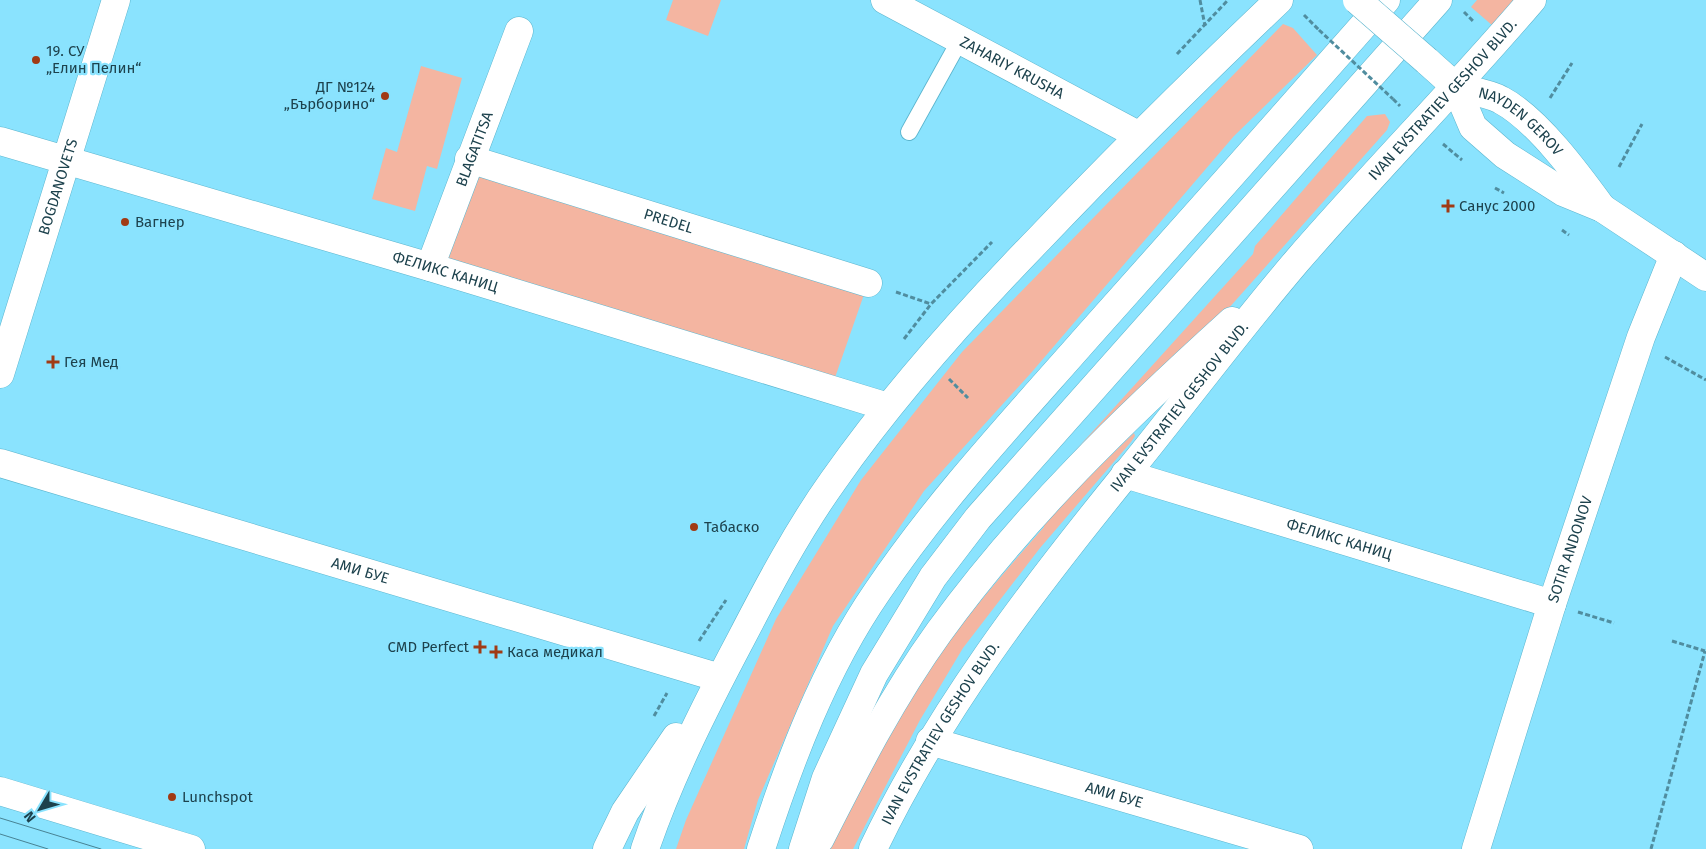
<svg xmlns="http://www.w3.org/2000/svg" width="1706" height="849" viewBox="0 0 1706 849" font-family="'Fira Sans',sans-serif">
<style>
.green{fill:#f4b5a1}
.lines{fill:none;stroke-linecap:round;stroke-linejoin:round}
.service-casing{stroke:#5bb5ce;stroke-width:18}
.minor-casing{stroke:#5bb5ce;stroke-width:29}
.secondary-casing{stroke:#5bb5ce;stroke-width:29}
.primary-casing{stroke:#5bb5ce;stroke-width:29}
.path{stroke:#508d9f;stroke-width:3;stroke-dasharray:5 2.5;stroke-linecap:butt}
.service{stroke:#fff;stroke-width:16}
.minor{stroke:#fff;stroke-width:28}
.secondary{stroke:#fff;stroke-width:28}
.primary{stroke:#fff;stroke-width:28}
.tram{stroke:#488293;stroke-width:1}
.secondary-bridge-casing{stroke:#5bb5ce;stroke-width:29;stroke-linecap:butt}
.path-bridge{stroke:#508d9f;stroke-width:3;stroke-dasharray:5 2.5;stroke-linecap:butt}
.secondary-bridge{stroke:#fff;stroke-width:28}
.poi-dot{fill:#a13a14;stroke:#8ae3fe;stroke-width:2}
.labels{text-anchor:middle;stroke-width:4.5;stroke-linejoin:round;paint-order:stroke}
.poi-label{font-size:15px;fill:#1d424d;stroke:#8ae3fe;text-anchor:start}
.street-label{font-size:15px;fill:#1d424d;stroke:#8ae3fe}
</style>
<rect width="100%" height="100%" fill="#8ae3fe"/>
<g class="green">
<path d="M673 0H721L708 36 666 20Z"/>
<path d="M1477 0H1515L1493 26 1471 7Z"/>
<path d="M1283 24 1293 28 1317 55 1234 136 1031 373 924 491 833 626 758 800 744 849H676L686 820 776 619 861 480 962 352Z"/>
<path d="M421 66 462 78 437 169 427 166 415 211 372 199 386 148 397 152Z"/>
<path d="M1385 114 1390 122 1387 130 1220 318 1065 462 1253 254 1255 246 1367 116Z"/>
<path d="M469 159 868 283 831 389 430 267Z"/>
<path d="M1134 433 1135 436 1131 442 1040 548 963 648 920 720 853 849H830C853 799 876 750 906 704 945 640 995 583 1044 527V520Z"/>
</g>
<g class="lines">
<g class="service-casing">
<path id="service" d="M909 132 960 40"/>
</g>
<g class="minor-casing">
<g id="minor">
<path id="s1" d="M885 0 1138 135"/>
<path d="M1456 87 1473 127 1505 155 1563 192 1602 208 1706 277"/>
<path id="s2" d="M1456 87C1470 91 1489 93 1501 100 1537 119 1578 175 1602 208"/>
<path id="s3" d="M0 141 430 267 888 407"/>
<path id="s4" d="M469 159 868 283"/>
<path id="s5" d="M430 267 519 31"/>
<path id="s6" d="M0 374 116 0"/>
<path id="s7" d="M0 463 720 678"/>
<path id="s8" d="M1125 474 1552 604"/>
<path id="s9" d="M930 741 1299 849"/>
<path d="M0 791 191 849"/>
<path id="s10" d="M1476 849 1552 604 1641 337 1674 255"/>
</g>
</g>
<g class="secondary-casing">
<path id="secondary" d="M1427 61 1456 87"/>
</g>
<g class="primary-casing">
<g id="primary">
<path d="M820 839C856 768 892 697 939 632 1023 516 1126 417 1232 321"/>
<path d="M607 849 625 812 676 737"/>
<path d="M645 849C670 776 705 707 741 639 769 585 798 530 833 481 894 394 965 315 1039 239 1117 157 1197 78 1279 0"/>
<path d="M761 849C790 760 824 669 877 592 939 500 1015 419 1088 336 1188 224 1287 113 1386 0"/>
<path d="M803 849 826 778 874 674 933 577 978 518 1438 0"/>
<path id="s11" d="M873 849C939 711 1031 591 1127 473 1184 403 1238 330 1296 262 1373 173 1456 89 1532 0"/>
</g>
</g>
<g class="path">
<path d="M1200 0 1205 26"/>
<path d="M1464 12 1474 22"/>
<path d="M1304 15 1319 30"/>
<path d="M1177 54 1228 0"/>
<path d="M1550 98 1572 63"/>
<path d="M1393 99 1400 106"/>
<path d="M1443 144 1462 160"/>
<path d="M1619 167 1642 124"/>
<path d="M1495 188 1504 193"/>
<path d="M1562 230 1569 235"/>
<path d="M896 292 931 304"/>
<path d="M904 339 931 304 992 242"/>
<path d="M1665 357 1706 380"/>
<path d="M949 379 968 398"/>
<path d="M1578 612 1614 623"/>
<path d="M699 641 726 600"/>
<path d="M1672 641 1705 651"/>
<path d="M654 716 667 693"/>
<path d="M1651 849 1705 651"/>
</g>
<use href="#service" class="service"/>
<use href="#minor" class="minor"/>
<use href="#secondary" class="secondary"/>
<use href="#primary" class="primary"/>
<g class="tram">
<path d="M0 818 101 849"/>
<path d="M0 834 48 849"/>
</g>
<g class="secondary-bridge-casing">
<path id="secondary-bridge" d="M1357 0 1427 61"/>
</g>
<path class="path-bridge" d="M1319 30 1393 99"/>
<use href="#secondary-bridge" class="secondary-bridge"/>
</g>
<g class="poi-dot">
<circle cx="36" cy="60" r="5"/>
<circle cx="385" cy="96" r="5"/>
<path d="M1445.5 198.5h5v5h5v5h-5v5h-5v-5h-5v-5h5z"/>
<circle cx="125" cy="222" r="5"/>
<path d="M50.5 354.5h5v5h5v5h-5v5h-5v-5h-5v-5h5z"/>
<circle cx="694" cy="527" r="5"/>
<path d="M477.5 639.5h5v5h5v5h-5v5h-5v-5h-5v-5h5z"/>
<path d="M493.5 644.5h5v5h5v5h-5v5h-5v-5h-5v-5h5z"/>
<circle cx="172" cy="797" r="5"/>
</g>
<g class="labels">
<g class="poi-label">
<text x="46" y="56">19. СУ<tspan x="46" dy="17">„Елин Пелин“</tspan></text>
<text x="375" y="92" text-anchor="end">ДГ №124<tspan x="375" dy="17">„Бърборино“</tspan></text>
<text x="1459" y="211">Санус 2000</text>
<text x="135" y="227">Вагнер</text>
<text x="64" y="367">Гея Мед</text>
<text x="704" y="532">Табаско</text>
<text x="469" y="652" text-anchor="end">CMD Perfect</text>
<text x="507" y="657">Каса медикал</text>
<text x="182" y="802">Lunchspot</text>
</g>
<g class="street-label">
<text dy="5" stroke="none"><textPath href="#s1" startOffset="144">ZAHARIY KRUSHA</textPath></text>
<text dy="5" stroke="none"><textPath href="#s11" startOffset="944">IVAN EVSTRATIEV GESHOV BLVD.</textPath></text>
<text dy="5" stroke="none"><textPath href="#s2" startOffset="75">NAYDEN GEROV</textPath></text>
<text dy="5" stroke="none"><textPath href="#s5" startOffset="126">BLAGATITSA</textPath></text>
<text dy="5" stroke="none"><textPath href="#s6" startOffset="196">BOGDANOVETS</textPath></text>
<text dy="5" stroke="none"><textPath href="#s4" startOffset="209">PREDEL</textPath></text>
<text dy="5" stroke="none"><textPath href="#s3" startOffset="464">ФЕЛИКС КАНИЦ</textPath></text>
<text dy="5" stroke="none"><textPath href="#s11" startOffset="539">IVAN EVSTRATIEV GESHOV BLVD.</textPath></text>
<text dy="5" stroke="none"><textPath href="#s8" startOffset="224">ФЕЛИКС КАНИЦ</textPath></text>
<text dy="5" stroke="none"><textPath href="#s10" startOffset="314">SOTIR ANDONOV</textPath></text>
<text dy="5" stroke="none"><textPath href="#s7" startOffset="376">АМИ БУЕ</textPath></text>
<text dy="5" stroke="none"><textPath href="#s11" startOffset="134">IVAN EVSTRATIEV GESHOV BLVD.</textPath></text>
<text dy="5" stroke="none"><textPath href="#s9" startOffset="192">АМИ БУЕ</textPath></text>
</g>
</g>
<g transform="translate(40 809) rotate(232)" stroke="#8ae3fe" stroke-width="4" paint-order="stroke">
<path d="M0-4L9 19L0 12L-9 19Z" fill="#1d424d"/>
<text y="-8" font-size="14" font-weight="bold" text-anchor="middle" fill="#1d424d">N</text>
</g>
</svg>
